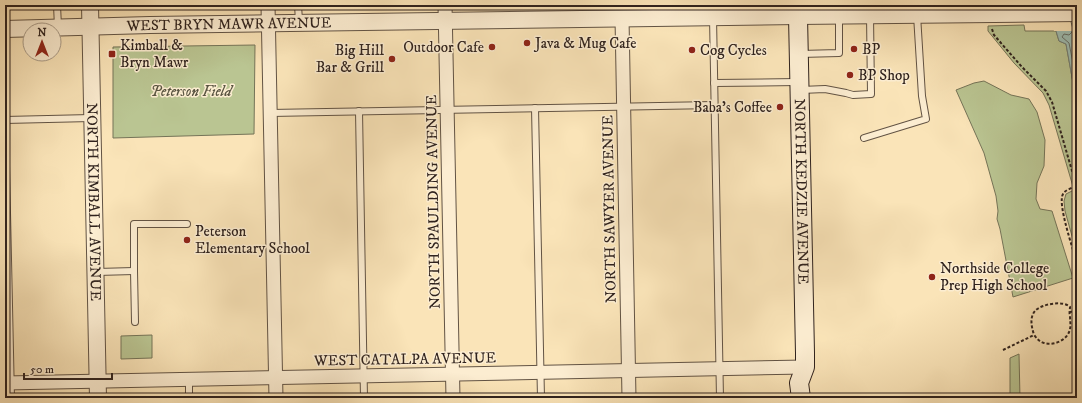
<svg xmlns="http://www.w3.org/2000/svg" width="1082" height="403" viewBox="0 0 1082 403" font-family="'IM FELL DW Pica',serif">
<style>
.green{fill:#bac592;stroke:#757458}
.water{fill:#9fbeb3;stroke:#738077}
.pier{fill:#fae4b8}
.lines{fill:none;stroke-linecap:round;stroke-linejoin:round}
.shore{stroke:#687068;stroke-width:1}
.service-casing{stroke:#625344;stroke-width:8}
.minor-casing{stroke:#625344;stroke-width:15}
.tertiary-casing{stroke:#625344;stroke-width:18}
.secondary-casing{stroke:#30231e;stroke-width:20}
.path{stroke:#30231e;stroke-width:2;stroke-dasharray:3 2;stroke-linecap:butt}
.service{stroke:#fcedd1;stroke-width:6}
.minor{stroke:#fcedd1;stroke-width:13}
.tertiary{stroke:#fcedd1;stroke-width:16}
.secondary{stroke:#fcedd1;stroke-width:18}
.poi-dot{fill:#8f2418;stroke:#fcedd1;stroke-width:1.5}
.labels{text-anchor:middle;stroke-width:3;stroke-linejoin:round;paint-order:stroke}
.street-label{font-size:15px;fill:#30231e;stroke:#fcedd1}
.poi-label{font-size:15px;fill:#30231e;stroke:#fcedd1;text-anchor:start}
.park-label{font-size:15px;font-style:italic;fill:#595441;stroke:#fcedd1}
</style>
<rect width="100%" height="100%" fill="#fae4b8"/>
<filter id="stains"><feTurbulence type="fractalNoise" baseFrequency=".005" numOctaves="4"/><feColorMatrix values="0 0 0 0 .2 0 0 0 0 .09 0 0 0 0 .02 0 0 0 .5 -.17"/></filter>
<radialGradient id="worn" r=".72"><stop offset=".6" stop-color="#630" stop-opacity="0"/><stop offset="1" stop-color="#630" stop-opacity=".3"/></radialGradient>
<g class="green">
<path d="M1024 25 1025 31H1056L1059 41 1066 44 1077 105V254L1065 211 1064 201 1066 194 1074 190 1049 105 1043 93 1014 63 988 31V26Z"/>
<path d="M255 45 254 134 113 138V47Z"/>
<path d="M984 81 1011 95 1029 99 1037 112 1045 140 1044 166 1037 183 1036 199 1040 209 1052 211 1073 278 1013 297 1000 229 997 219 998 211 996 196 984 153 956 90 974 83Z"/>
<path d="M152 335V358L121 359V336Z"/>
<path d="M1019 354 1020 398H1010V358Z"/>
</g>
<path class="water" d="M1060 5 1069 31 1077 5V105L1066 44 1059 41 1056 31Z"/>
<path class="pier" d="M1047 5H1077V31H1054Z"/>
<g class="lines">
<path class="shore" d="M1071 22 1073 29 1072 32 1069 35 1064 34 1062 37 1069 43 1077 83"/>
<g class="service-casing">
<g id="service">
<path d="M57 5 58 27"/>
<path d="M298 5 299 21"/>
<path d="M710 5 713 17 720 398"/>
<path d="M800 54 839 53V16"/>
<path d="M714 83 797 82"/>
<path d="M801 90 825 89 846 93 853 95 871 94 870 15"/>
<path d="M535 108 541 398"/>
<path d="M359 111 364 398"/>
<path d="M270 113 714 105"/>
<path d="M5 120 11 398"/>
<path d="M5 120 91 118"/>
<path d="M864 138 926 119 922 96 917 15"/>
<path d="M97 272 134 271"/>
<path d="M135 322 134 271V224H187"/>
<path d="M189 379V398"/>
</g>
</g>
<g class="minor-casing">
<g id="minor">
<path d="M268 5 276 398"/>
<path d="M445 5 453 398"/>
<path d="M622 18 629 398"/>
<path d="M5 383 805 367"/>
</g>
</g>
<g class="tertiary-casing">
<g id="tertiary">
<path id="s1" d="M90 5 98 398"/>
<path id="s2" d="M5 29 150 25 798 16 1077 13"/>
</g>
</g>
<g class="secondary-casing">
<g id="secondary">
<path id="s3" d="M795 5 798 16 805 353V367L799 383 801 398"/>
</g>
</g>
<g class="path">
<path d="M992 29 994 35 1022 67 1046 91 1052 102 1077 188"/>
<path d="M1076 186C1072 188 1065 190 1063 194 1057 204 1074 251 1077 264"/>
<path d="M1070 312 1077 311"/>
<path d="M1003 350 1034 335C1037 339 1040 342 1044 343 1054 346 1068 340 1070 329 1071 325 1070 321 1070 316 1069 313 1070 310 1070 307 1064 300 1041 304 1035 311 1029 318 1032 328 1034 335"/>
</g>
<use href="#service" class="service"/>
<use href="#minor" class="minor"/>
<use href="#tertiary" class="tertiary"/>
<use href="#secondary" class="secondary"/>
</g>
<g class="poi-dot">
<circle cx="527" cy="43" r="4"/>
<circle cx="492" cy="47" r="4"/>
<circle cx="854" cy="49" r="4"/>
<circle cx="692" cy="50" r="4"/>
<rect x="108" y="50" width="8" height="8" rx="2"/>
<circle cx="392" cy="59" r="4"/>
<circle cx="850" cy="75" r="4"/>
<circle cx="780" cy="107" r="4"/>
<circle cx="187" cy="240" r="4"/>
<circle cx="932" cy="277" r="4"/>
</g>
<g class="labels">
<g class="street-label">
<text dy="5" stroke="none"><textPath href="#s2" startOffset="224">WEST BRYN MAWR AVENUE</textPath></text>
<text dy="5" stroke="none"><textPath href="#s3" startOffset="187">NORTH KEDZIE AVENUE</textPath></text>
<text dy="5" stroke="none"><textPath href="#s1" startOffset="197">NORTH KIMBALL AVENUE</textPath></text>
<text transform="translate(433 202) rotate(-91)" y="5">NORTH SPAULDING AVENUE</text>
<text transform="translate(609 209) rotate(-91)" y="5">NORTH SAWYER AVENUE</text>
<text transform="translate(405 359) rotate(-1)" y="5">WEST CATALPA AVENUE</text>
</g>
<g class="poi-label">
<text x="535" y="48">Java &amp; Mug Cafe</text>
<text x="120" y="50">Kimball &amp;<tspan x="120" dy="17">Bryn Mawr</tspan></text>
<text x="484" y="52" text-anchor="end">Outdoor Cafe</text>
<text x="862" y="54">BP</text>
<text x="384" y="55" text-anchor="end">Big Hill<tspan x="384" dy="17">Bar &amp; Grill</tspan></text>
<text x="700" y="55">Cog Cycles</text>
<text x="858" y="80">BP Shop</text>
<text x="772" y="112" text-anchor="end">Baba’s Coffee</text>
<text x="195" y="236">Peterson<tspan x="195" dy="17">Elementary School</tspan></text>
<text x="940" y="273">Northside College<tspan x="940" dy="17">Prep High School</tspan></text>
</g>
<g class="park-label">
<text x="191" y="96">Peterson Field</text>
</g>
</g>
<rect width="1082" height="403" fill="none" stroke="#fae4b8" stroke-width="20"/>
<rect x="6" y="6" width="1070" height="391" fill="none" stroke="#30231e" stroke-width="2"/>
<rect x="10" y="10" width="1062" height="383" fill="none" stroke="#30231e"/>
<g transform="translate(42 42)"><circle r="19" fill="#fcedd1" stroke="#aa9c89"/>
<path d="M0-3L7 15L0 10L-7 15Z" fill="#8f2418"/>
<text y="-6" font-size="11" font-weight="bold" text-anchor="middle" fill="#30231e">N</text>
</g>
<path d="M24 373v6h88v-6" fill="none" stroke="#30231e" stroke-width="2"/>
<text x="30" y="373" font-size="12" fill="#30231e" stroke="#fcedd1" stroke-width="3" paint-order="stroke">50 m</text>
<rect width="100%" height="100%" filter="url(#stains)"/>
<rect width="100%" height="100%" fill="url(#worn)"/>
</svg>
